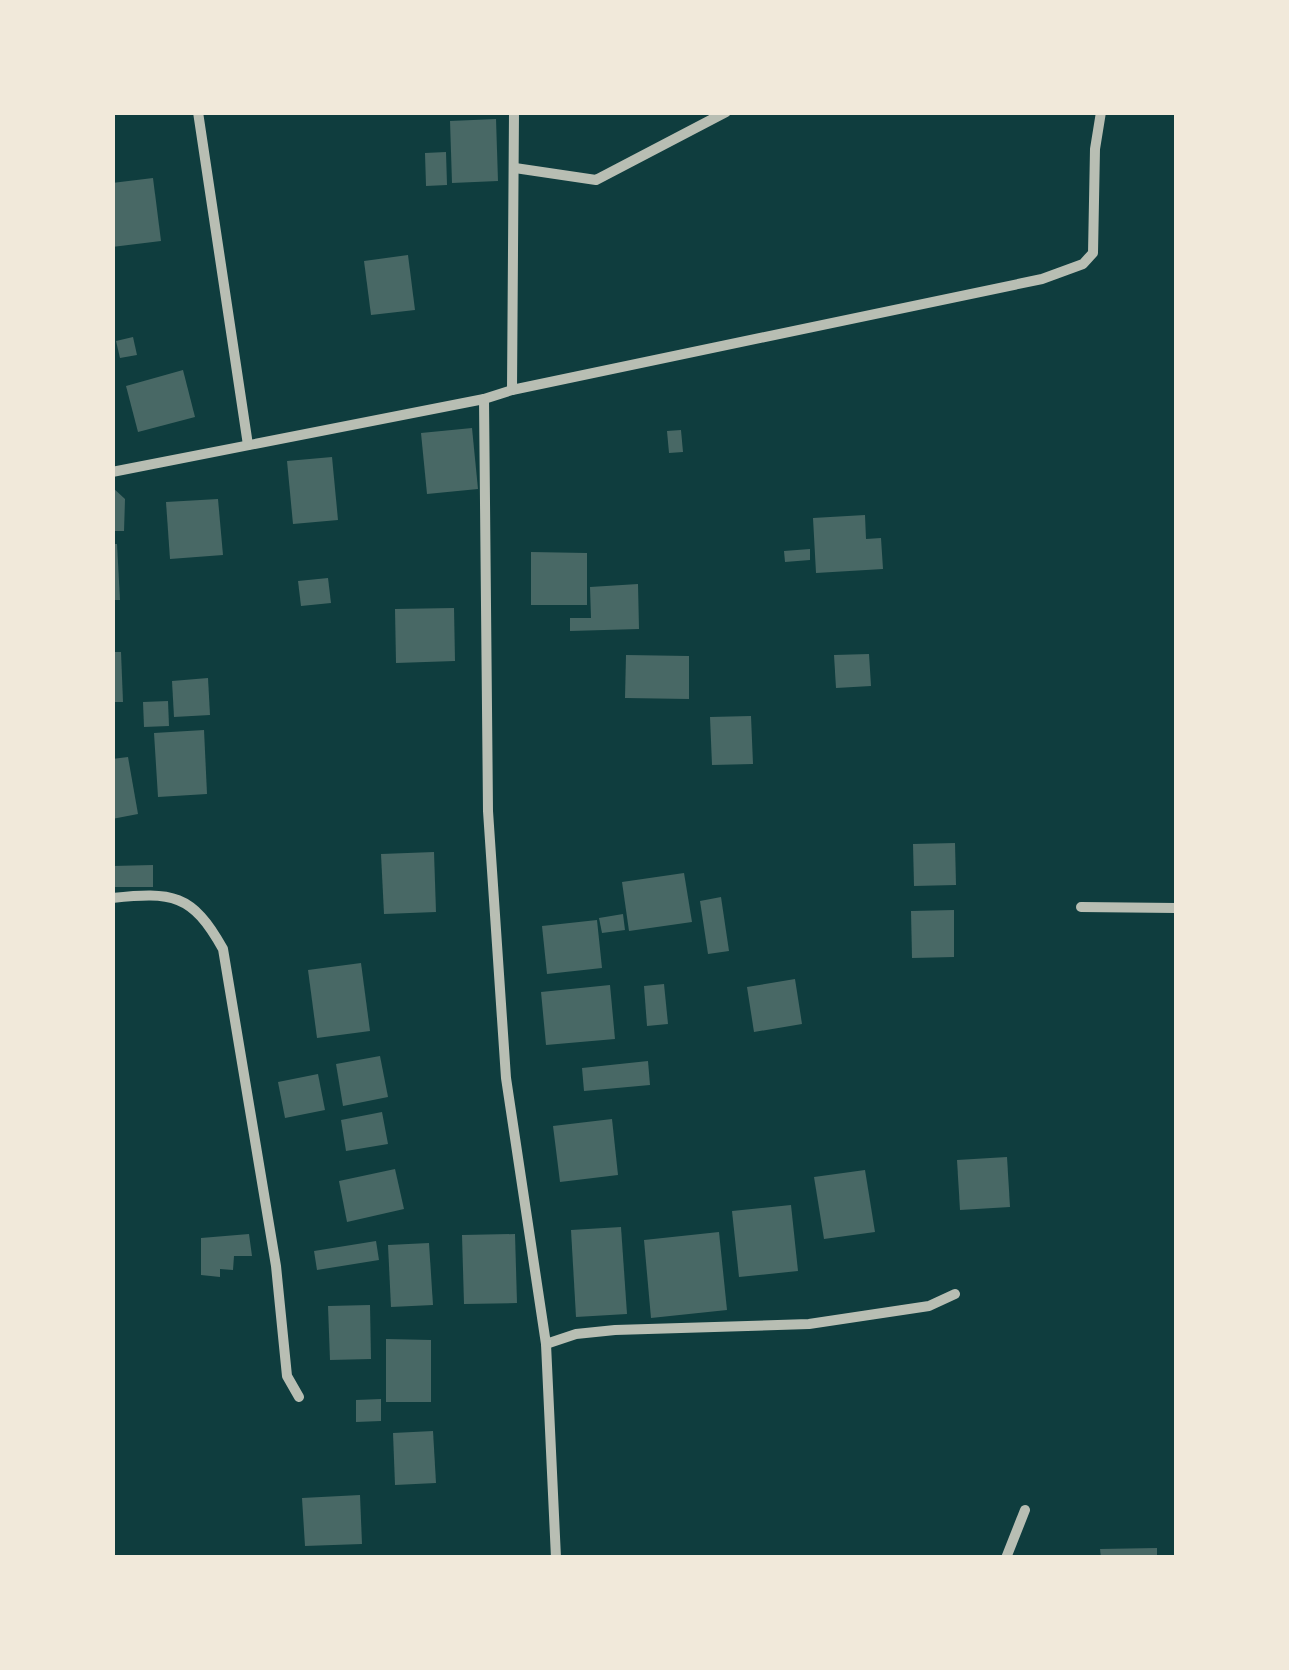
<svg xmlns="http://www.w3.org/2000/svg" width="1289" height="1670" viewBox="0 0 1289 1670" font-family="'Space Grotesk',sans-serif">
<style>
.building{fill:#486865}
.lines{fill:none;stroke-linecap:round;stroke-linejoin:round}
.minor{stroke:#b8beb3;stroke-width:10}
</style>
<rect width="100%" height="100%" fill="#0f3d3e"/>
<g class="building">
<path d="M496 119 498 181 452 183 450 121Z"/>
<path d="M446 152 447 185 426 186 425 153Z"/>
<path d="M153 178 161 241 112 247V183Z"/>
<path d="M408 255 415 310 371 315 364 261Z"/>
<path d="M133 337 137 355 120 358 116 341Z"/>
<path d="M183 370 195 417 138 432 126 386Z"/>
<path d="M472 428 478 489 427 494 421 433Z"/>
<path d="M681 430 683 452 669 453 667 431Z"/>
<path d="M332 457 338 520 293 524 287 461Z"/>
<path d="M112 487 125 499 124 531H112Z"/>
<path d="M218 499 223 555 170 559 166 502Z"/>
<path d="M865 515 866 539 881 538 883 569 816 573 813 518Z"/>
<path d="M112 544H117L120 600H112Z"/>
<path d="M810 549V560L785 562 784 551Z"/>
<path d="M531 552 587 553V605H531Z"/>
<path d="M328 578 331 603 301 606 298 581Z"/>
<path d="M638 584 639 629 570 631V618H591L590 587Z"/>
<path d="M454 608 455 661 396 663 395 609Z"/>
<path d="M112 652H121L123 702H112Z"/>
<path d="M869 654 871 686 836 688 834 655Z"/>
<path d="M626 655 689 656V699L625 698Z"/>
<path d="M208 678 210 715 174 717 172 681Z"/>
<path d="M168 701 169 726 144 727 143 702Z"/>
<path d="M751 716 753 764 712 765 710 717Z"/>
<path d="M204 730 207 794 158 797 154 733Z"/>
<path d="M128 757 138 814 112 819V759Z"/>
<path d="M955 843 956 885 914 886 913 844Z"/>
<path d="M434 852 436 912 384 914 381 854Z"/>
<path d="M153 865V887H112V866Z"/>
<path d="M684 873 692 922 629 931 622 882Z"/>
<path d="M721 897 729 951 708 954 700 901Z"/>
<path d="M954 910V957L912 958 911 911Z"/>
<path d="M623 914 625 930 602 933 599 918Z"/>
<path d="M597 920 602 968 547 974 542 926Z"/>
<path d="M361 963 370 1031 317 1038 308 970Z"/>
<path d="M795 979 802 1024 754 1032 747 987Z"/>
<path d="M664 984 668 1024 647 1026 644 986Z"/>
<path d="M610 985 615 1039 546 1045 541 992Z"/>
<path d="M380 1056 388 1097 343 1106 336 1064Z"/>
<path d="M648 1061 650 1085 584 1091 582 1068Z"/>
<path d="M318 1074 325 1110 285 1118 278 1082Z"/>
<path d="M382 1112 388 1144 346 1151 341 1120Z"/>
<path d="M612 1119 618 1175 560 1182 553 1126Z"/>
<path d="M1007 1157 1010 1207 960 1210 957 1160Z"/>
<path d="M395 1169 404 1209 347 1222 339 1181Z"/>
<path d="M865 1170 875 1232 824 1239 814 1177Z"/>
<path d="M791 1205 798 1271 739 1277 732 1211Z"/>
<path d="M621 1227 627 1314 576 1317 571 1230Z"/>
<path d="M719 1232 727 1310 651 1318 644 1240Z"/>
<path d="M249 1234 252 1256H234L233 1270 220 1269V1277L201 1275V1238Z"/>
<path d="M515 1234 517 1303 464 1304 462 1235Z"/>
<path d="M376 1241 379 1260 317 1270 314 1251Z"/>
<path d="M429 1243 433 1305 391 1307 388 1245Z"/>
<path d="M370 1305 371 1359 330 1360 328 1306Z"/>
<path d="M386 1339 431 1340V1402H386Z"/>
<path d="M381 1399V1421L356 1422V1400Z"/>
<path d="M433 1431 436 1483 395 1485 393 1433Z"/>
<path d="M360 1495 362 1544 305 1546 302 1498Z"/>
<path d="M1157 1548V1558H1101L1100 1549Z"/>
</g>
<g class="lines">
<g class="minor">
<path d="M198 112 248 445"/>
<path d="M514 112 512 390 1042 279 1083 264 1093 253 1095 149 1101 112"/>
<path d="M515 168 596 180 726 112"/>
<path d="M484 399 488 811 506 1078 546 1344 556 1558"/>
<path d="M112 472 484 399 512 390"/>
<path d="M112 898C172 892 192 893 223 949L276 1266 287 1376 299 1397"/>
<path d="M1081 907 1176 908"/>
<path d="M546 1344 576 1334 615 1330 809 1324 929 1306 955 1294"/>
<path d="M1006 1558 1025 1510"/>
</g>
</g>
<rect width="1289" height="1670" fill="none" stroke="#f1e9da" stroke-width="230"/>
</svg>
